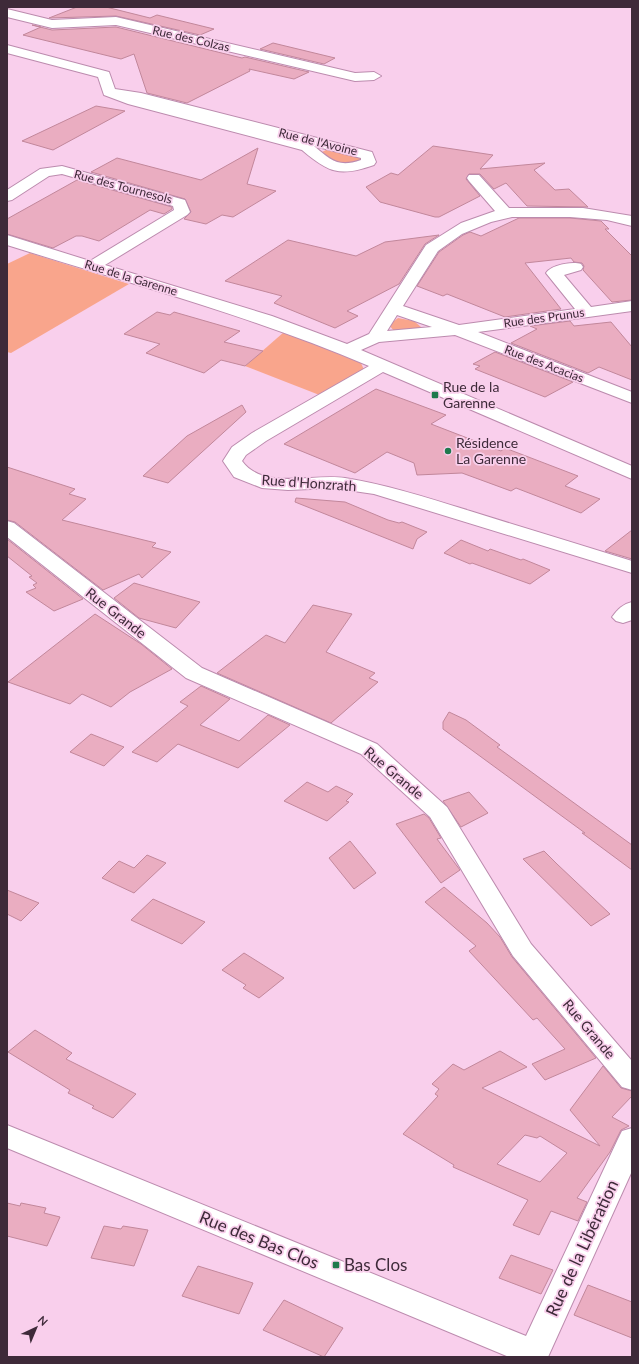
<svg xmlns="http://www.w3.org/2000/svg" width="639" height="1364" viewBox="0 0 639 1364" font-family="Lato,sans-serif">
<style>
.green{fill:#f9a58c}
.building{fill:#eaadc1;stroke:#c2879b;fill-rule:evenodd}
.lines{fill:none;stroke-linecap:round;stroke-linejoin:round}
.minor-casing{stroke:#bc8bae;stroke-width:2}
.minor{fill:#fff;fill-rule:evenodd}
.poi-dot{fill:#1f794d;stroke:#f9cfec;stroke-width:1.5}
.labels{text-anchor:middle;stroke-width:3.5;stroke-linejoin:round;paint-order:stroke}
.far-street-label{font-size:12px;fill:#3e2a39;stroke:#f9cfec}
.poi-label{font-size:14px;fill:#3e2a39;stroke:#f9cfec;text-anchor:start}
.street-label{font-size:14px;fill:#3e2a39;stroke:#f9cfec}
.near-street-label{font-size:17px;fill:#3e2a39;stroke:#f9cfec}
.near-poi-label{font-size:17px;fill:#3e2a39;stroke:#f9cfec;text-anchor:start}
</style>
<rect width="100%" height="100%" fill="#f9cfec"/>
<g class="green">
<path d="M330 148 362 157 359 163 339 166 318 154Z"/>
<path d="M30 253 129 284 11 353 7 352V264Z"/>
<path d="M398 318 414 321 421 327 413 330 394 331 389 325Z"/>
<path d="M284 332 361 363 365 372 322 396 245 366Z"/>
</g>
<g class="building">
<path d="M77 7H106L150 18 157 15 214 29 200 35 116 16 49 18Z"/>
<path d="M32 25 52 30 116 27 242 58 245 57 309 72 294 79 249 69 250 71 187 103 147 93 134 54 121 59 23 35 41 27Z"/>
<path d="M273 43 335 58 324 64 260 49Z"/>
<path d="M96 106 125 111 53 150 22 141Z"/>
<path d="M433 146 493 155 480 169 545 163 534 170 555 190 569 189 588 207 527 206 506 183 494 189 480 174H469L466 179 480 196 439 217H435L380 202 366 187 391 173 398 175Z"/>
<path d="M258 148 247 184 276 191 233 217 222 215 206 224 184 219 191 212 185 199 91 172 117 158 201 180Z"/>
<path d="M77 180 172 207V209L164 214 150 210 99 241 82 236H76L53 248 7 234V219Z"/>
<path d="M519 218H570L601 221 609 229H605L632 256V300L612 302 583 270 584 266 582 263 574 262 571 258 525 263 561 309 505 317 447 294 443 296 417 286 439 252 463 235 470 232 481 236Z"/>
<path d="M439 235 425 244 399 284 347 311 358 316 335 328 274 303 282 296 225 281 288 240 356 256 385 242Z"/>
<path d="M157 312 170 315 174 312 240 331 224 342 263 351 245 366 221 360 204 373 146 353 160 344 124 334Z"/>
<path d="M570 321 574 326 611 322 632 347V380L599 367 588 373 511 343 537 329 530 326Z"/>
<path d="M495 352 573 382 545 397 475 369 480 366 473 364Z"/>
<path d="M376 389 446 415 431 424 501 451 505 448 578 476 565 486 600 499 581 513 516 488 511 491 462 473 417 475 414 463 387 452 355 473 284 444Z"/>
<path d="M242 405 246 412 168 483 143 476 187 436Z"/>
<path d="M7 467 75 489 69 494 86 499 62 520 156 543 152 547 171 552 142 578 139 574 103 590 15 522 7 520Z"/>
<path d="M296 498 345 502 388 520 399 523 402 522 427 532 417 539 413 549 295 502Z"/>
<path d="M632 530V559L605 551Z"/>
<path d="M7 539 83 599 54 611 26 592 36 588 33 585 37 583 29 577 32 576 7 556Z"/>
<path d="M461 540 488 551 490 549 521 560 523 559 550 570 530 584 472 563 470 564 444 553Z"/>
<path d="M134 583 200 602 176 628 139 618 114 598Z"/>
<path d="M313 605 352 614 326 652 375 673 369 678 378 682 331 723 217 673 266 635 285 643Z"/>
<path d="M95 614 141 644 172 669 130 692 111 707 82 694 70 704 8 682Z"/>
<path d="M201 686 230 699 200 725 239 741 268 715 290 725 238 768 178 744 157 762 132 752 188 706 180 702Z"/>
<path d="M449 712 466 720 500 745 497 747 632 845V870L582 833H585L443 729V722Z"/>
<path d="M91 734 124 747 104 766 70 752Z"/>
<path d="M307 782 328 792 336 786 353 794 346 801 349 802 327 821 284 801Z"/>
<path d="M469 792 488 813 461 827 443 801Z"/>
<path d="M424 814 429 818 441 838 437 839 460 870 441 883 396 824Z"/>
<path d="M350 841 376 873 354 889 329 858Z"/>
<path d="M544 851 557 864 610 914 591 926 523 859Z"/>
<path d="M147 855 166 863 134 893 102 878 119 861 134 868Z"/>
<path d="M444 887 487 923 500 937 512 957 596 1058 545 1080 532 1064 565 1049 537 1018 533 1020 469 951 476 946 425 902Z"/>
<path d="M7 890 39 903 21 921 7 914Z"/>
<path d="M153 899 205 922 182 944 131 920Z"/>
<path d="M244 953 284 978 259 998 243 988 246 985 222 970Z"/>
<path d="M35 1030 72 1053 66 1059 136 1094 113 1118 92 1108 94 1106 68 1093 70 1090 8 1052Z"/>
<path d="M500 1051 527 1067 482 1088 600 1146 570 1110 603 1066 621 1088 632 1091V1096L612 1117 629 1126 621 1130 610 1152 577 1198 587 1202 578 1221 551 1211 539 1235 513 1225 528 1200 453 1167 454 1165 403 1134 438 1096 435 1094 439 1089 432 1084 453 1064 464 1070ZM525 1135 537 1138 540 1136 567 1153 540 1182 497 1164Z"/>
<path d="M7 1203 20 1206 21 1203 46 1208 44 1213 60 1217 47 1246 7 1236Z"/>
<path d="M104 1226 121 1229 123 1226 148 1230 134 1266 91 1258Z"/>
<path d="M511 1255 553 1270 541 1294 499 1278Z"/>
<path d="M198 1266 253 1283 239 1314 182 1296Z"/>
<path d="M588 1285 632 1302V1338L574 1315Z"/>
<path d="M284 1300 343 1328 324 1357 263 1330Z"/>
</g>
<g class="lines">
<g class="minor-casing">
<g id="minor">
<path d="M7 9 52 20 116 17 355 73 374 72 381 76 374 80 355 81 116 25 52 28 7 17Z"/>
<path d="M7 45 109 72 115 89 141 93 372 152 376 162 374 165C340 177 329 173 302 150L128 104 104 95 98 77 7 53ZM314 146 361 158V160C338 168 331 160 314 146Z"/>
<path d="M62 166 185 200 190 212 187 215 105 265 272 316 347 344 369 334 426 245 461 223 495 211 469 181 467 178 469 175H479L509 208H583L632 216V226L607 220 570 217H512L491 222 462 234 438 251 403 306 459 325 575 309 546 273C551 265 572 261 581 264L583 267 581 270 564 275 591 307 632 301V311L478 332 632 392V403L455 335 379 342 361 350 632 466V479L383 372 266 441 246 455 242 461C264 491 313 473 345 478 388 485 428 498 470 511 524 528 578 544 632 561V573L374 494 333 488 288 490 262 488 234 477 223 461 232 447 252 433 369 366C252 316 128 283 7 245V235L90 261 174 210 173 206 62 174 49 176 12 200 7 201V190L40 169ZM397 315 432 327 387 331Z"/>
<path d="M7 521 14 523 202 668 377 744 447 807 531 944 632 1061V1090L622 1087 513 956 430 817 361 754 186 678 7 537Z"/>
<path d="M632 602V620L623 623 616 621 612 617C618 609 623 604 632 602Z"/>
<path d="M7 1125 526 1336 618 1139 622 1131 632 1128V1171L548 1357H509L7 1148Z"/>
</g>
</g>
<use href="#minor" class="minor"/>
</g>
<g class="poi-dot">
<rect x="431" y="391" width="8" height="8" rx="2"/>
<circle cx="448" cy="451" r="4"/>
<rect x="332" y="1261" width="8" height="8" rx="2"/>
</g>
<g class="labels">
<g class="far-street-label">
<text transform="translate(191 39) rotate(13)" y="4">Rue des Colzas</text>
<text transform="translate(318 142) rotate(14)" y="4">Rue de l'Avoine</text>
<text transform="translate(123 187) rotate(15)" y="4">Rue des Tournesols</text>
<text transform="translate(131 278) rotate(17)" y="4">Rue de la Garenne</text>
<text transform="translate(544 318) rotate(-8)" y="4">Rue des Prunus</text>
<text transform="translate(544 364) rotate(21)" y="4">Rue des Acacias</text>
</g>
<g class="poi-label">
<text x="443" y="392">Rue de la<tspan x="443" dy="16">Garenne</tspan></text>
<text x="456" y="448">Résidence<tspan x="456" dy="16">La Garenne</tspan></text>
</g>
<g class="street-label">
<text transform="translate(309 483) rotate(4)" y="5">Rue d'Honzrath</text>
<text transform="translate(116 613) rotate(38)" y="5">Rue Grande</text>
<text transform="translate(394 773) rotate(40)" y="5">Rue Grande</text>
<text transform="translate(589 1029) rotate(50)" y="5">Rue Grande</text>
</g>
<g class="near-street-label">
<text transform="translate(259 1240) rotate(22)" y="6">Rue des Bas Clos</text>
<text transform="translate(582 1248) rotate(-65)" y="6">Rue de la Libération</text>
</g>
<g class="near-poi-label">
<text x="344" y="1271">Bas Clos</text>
</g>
</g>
<rect width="639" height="1364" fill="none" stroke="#3e2a39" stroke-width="16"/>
<g transform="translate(36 1328) rotate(44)" stroke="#f9cfec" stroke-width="3" paint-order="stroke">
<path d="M0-3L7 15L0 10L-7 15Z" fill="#3e2a39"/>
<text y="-6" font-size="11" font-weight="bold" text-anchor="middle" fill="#3e2a39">N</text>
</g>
</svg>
